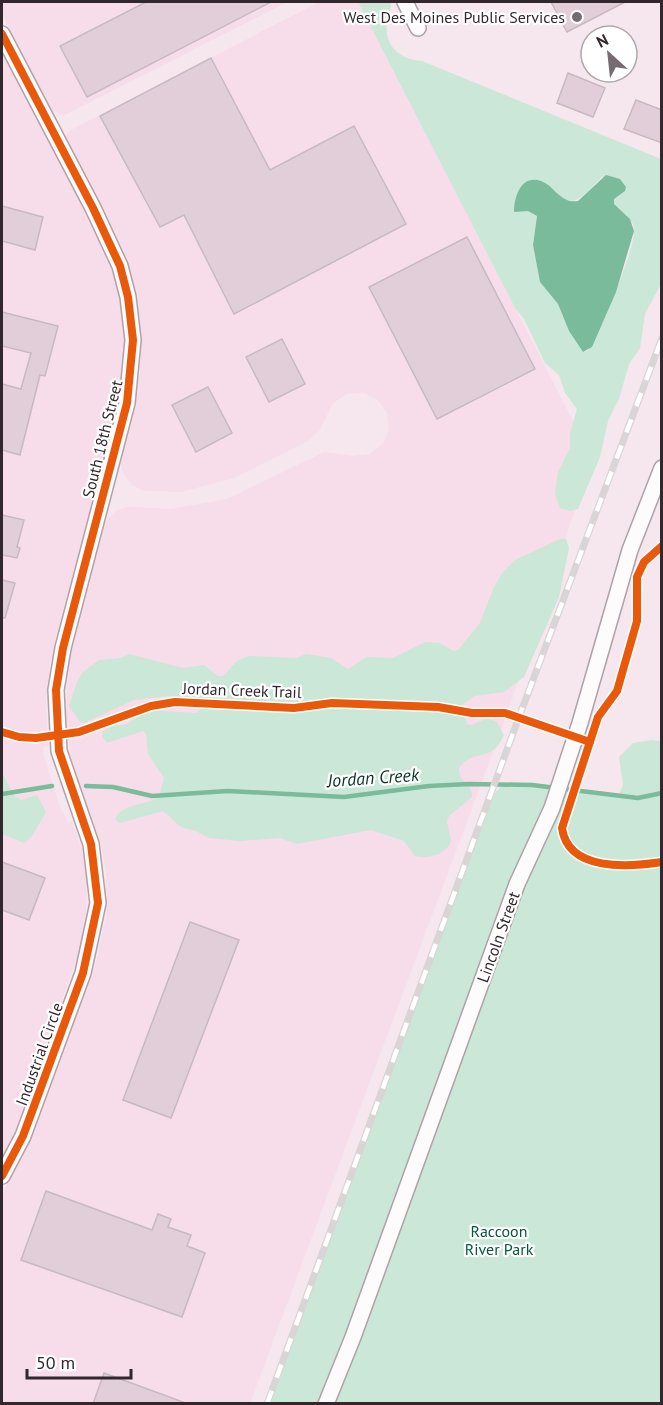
<svg xmlns="http://www.w3.org/2000/svg" width="663" height="1405" viewBox="0 0 663 1405" font-family="'PT Sans',sans-serif">
<style>
.built{fill:#f7dcea}
.green{fill:#cbe7d7;fill-rule:evenodd}
.water{fill:#7abb9c}
.lines{fill:none;stroke-linecap:round;stroke-linejoin:round}
.stream{stroke:#7abb9c;stroke-width:4.5}
.building{fill:#e2ced9;stroke:#c6bac0;stroke-width:1.5}
.street-casing{stroke:#aea1a8;stroke-width:18}
.street{stroke:#fefbfc;stroke-width:15}
.rail-casing{stroke:#d9d5d7;stroke-width:7}
.rail{stroke:#fff;stroke-width:4.5;stroke-dasharray:14;stroke-linecap:butt}
.cycleway-casing{stroke:#fff;stroke-width:11}
.cycleway{stroke:#e8590c;stroke-width:8}
.poi-dot{fill:#776a71;stroke:#fff;stroke-width:2}
.labels{text-anchor:middle;stroke-width:4.5;stroke-linejoin:round;paint-order:stroke}
.poi-label{font-size:16px;fill:#33272e;stroke:#fff;text-anchor:end}
.street-label{font-size:16px;fill:#33272e;stroke:#fff}
.park-label{font-size:16px;fill:#065738;stroke:#fff}
.water-label{font-size:18px;font-style:italic;fill:#093522;stroke:#fff}
</style>
<rect width="100%" height="100%" fill="#f6e6ee"/>
<g class="built">
<path d="M2 2H287L63 116 51 109 2 14Z"/>
<path d="M319 2H358L592 458 506 717 250 1403 2 1404V1193L32 1137 95 967 107 912 106 872 101 843 73 767 65 718 70 656 103 525 116 511 128 507 171 509 227 499 324 452 353 456 370 454 383 443 389 429 387 413 378 400 364 393 347 394 333 403 319 431 308 441 234 478 181 492 145 491 132 485 123 473 120 460 140 373 141 330 137 296 122 248 66 136 69 131Z"/>
<path d="M2 54 27 98 110 262 120 298 125 338 120 398 50 662 46 699 48 746 43 747 44 757 60 807 68 823 72 821 84 857 87 882 85 927 79 952 16 1129 2 1158Z"/>
</g>
<g class="green">
<path d="M358 2H391C391 10 388 17 387 25 384 47 402 60 422 61L661 159V284L645 314 640 348 629 364 619 399 608 421 600 457 578 509 569 511 560 508 555 494 558 472 570 448V433L577 409 565 393 559 375 545 363 524 319 515 308ZM602 177 625 191 614 199V204C620 211 630 217 633 224 641 244 598 329 588 351L583 352 569 331 558 304 540 282 533 245 537 216 528 211 542 182C573 211 575 204 602 177Z"/>
<path d="M560 539H566L569 548 559 597 524 677 504 692 474 696 462 705 467 724 472 725 487 718 497 722 504 735C492 764 473 748 459 768 458 781 473 784 472 797L449 816 447 821 451 841C446 855 428 859 415 856L404 841 371 830 297 844 279 838 240 841 209 838 196 831 181 827 163 811 124 822 119 823 115 819C124 802 145 806 159 797L164 778 148 754 146 734 143 731 107 743 102 736 103 731 113 726 127 724 148 710 196 713 208 702 205 698 168 696 134 700 84 723 80 722 69 706 77 682 83 672 99 660 120 658 129 654 183 668 204 665 218 676H223L238 660 249 656 296 658 306 654 331 658 348 669 367 657 393 658 425 642 440 643 453 651 458 650 480 623 494 587 503 572 515 560Z"/>
<path d="M652 740 661 741V1403L267 1404 489 799 502 786 532 785 619 794 623 785 619 757 633 743Z"/>
<path d="M2 772 14 796 22 800 37 795 46 812 32 836 24 843 2 834Z"/>
</g>
<path class="water" d="M606 175 620 179 626 187 625 191 614 199V204L630 219 634 231 616 292 592 347 583 352 569 331 558 304 540 282 533 245 537 216 528 211 514 212C514 197 521 174 541 181 555 186 560 204 578 201Z"/>
<g class="lines">
<g class="stream">
<path d="M86 786 113 787 152 796 228 791 344 797 429 786 469 784 532 785 638 798 662 793"/>
<path d="M2 794 52 786"/>
</g>
</g>
<g class="building">
<path d="M146 2H271L87 97 60 46Z"/>
<path d="M551 2H625L567 32Z"/>
<path d="M211 58 270 170 354 126 406 224 234 314 184 215 160 227 100 116Z"/>
<path d="M568 73 605 88 593 117 557 103Z"/>
<path d="M636 100 662 110V143L624 129Z"/>
<path d="M2 206 43 217 35 250 2 241Z"/>
<path d="M467 237 535 369 437 419 369 287Z"/>
<path d="M2 312 58 326 45 376 40 375 20 455 2 450V384L21 389 31 353 2 346Z"/>
<path d="M282 339 305 384 269 402 246 357Z"/>
<path d="M208 387 232 433 196 452 172 405Z"/>
<path d="M2 515 24 520 17 547 20 548 17 558 2 555Z"/>
<path d="M2 580 15 583 5 618H2Z"/>
<path d="M2 862 45 878 29 920 2 910Z"/>
<path d="M190 922 239 940 171 1118 123 1100Z"/>
<path d="M46 1191 152 1230 158 1214 171 1219 168 1227 191 1235 187 1246 205 1253 182 1317 21 1260Z"/>
<path d="M104 1373 183 1402V1404H93Z"/>
</g>
<g class="lines">
<g class="street-casing">
<g id="street">
<path d="M405 2 418 28"/>
<path d="M2 34 93 208 120 266 128 297 133 340 127 403 63 648 56 690 59 751 91 844 98 903 83 973 23 1136 2 1176"/>
<path d="M326 1404 353 1337 517 884 552 808 580 723 630 550 662 468"/>
</g>
</g>
<use href="#street" class="street"/>
<g class="rail-casing">
<path id="rail" d="M267 1404 519 717 662 338"/>
</g>
<use href="#rail" class="rail"/>
<g class="cycleway-casing">
<g id="cycleway">
<path d="M2 34 93 208 120 266 128 297 133 340 127 403 63 648 56 690 59 751 91 844 98 903 83 973 23 1136 2 1176"/>
<path d="M662 546 644 562 637 577V621L617 691 598 717 562 828C568 872 629 867 662 862"/>
<path d="M2 732 19 737 36 738 79 732 151 706 175 702 294 708 332 703 438 707 472 713H505L590 742"/>
</g>
</g>
<use href="#cycleway" class="cycleway"/>
</g>
<circle class="poi-dot" cx="577" cy="17" r="6"/>
<g class="labels">
<g class="poi-label">
<text x="565" y="23">West Des Moines Public Services</text>
</g>
<g class="street-label">
<text transform="translate(102 439) rotate(-76)" y="6">South 18th Street</text>
<text transform="translate(242 690) rotate(2)" y="6">Jordan Creek Trail</text>
<text transform="translate(498 937) rotate(-70)" y="6">Lincoln Street</text>
<text transform="translate(39 1054) rotate(-70)" y="6">Industrial Circle</text>
</g>
<g class="park-label">
<text x="499" y="1237">Raccoon<tspan x="499" dy="18">River Park</tspan></text>
</g>
<g class="water-label">
<text transform="translate(373 778) rotate(-4)" y="6">Jordan Creek</text>
</g>
</g>
<rect width="663" height="1405" fill="none" stroke="#33272e" stroke-width="6"/>
<g transform="translate(609 54) rotate(333)"><circle r="28" fill="#ffffff" stroke="#ada9ab" stroke-width="1.5"/>
<path d="M0-4.5L10 22L0 15L-10 22Z" fill="#776a71"/>
<text y="-9" font-size="16" font-weight="bold" text-anchor="middle" fill="#33272e">N</text>
</g>
<path d="M27 1369v9h104v-9" fill="none" stroke="#33272e" stroke-width="3"/>
<text x="36" y="1369" font-size="18" fill="#33272e" stroke="#ffffff" stroke-width="4.5" paint-order="stroke">50 m</text>
</svg>
